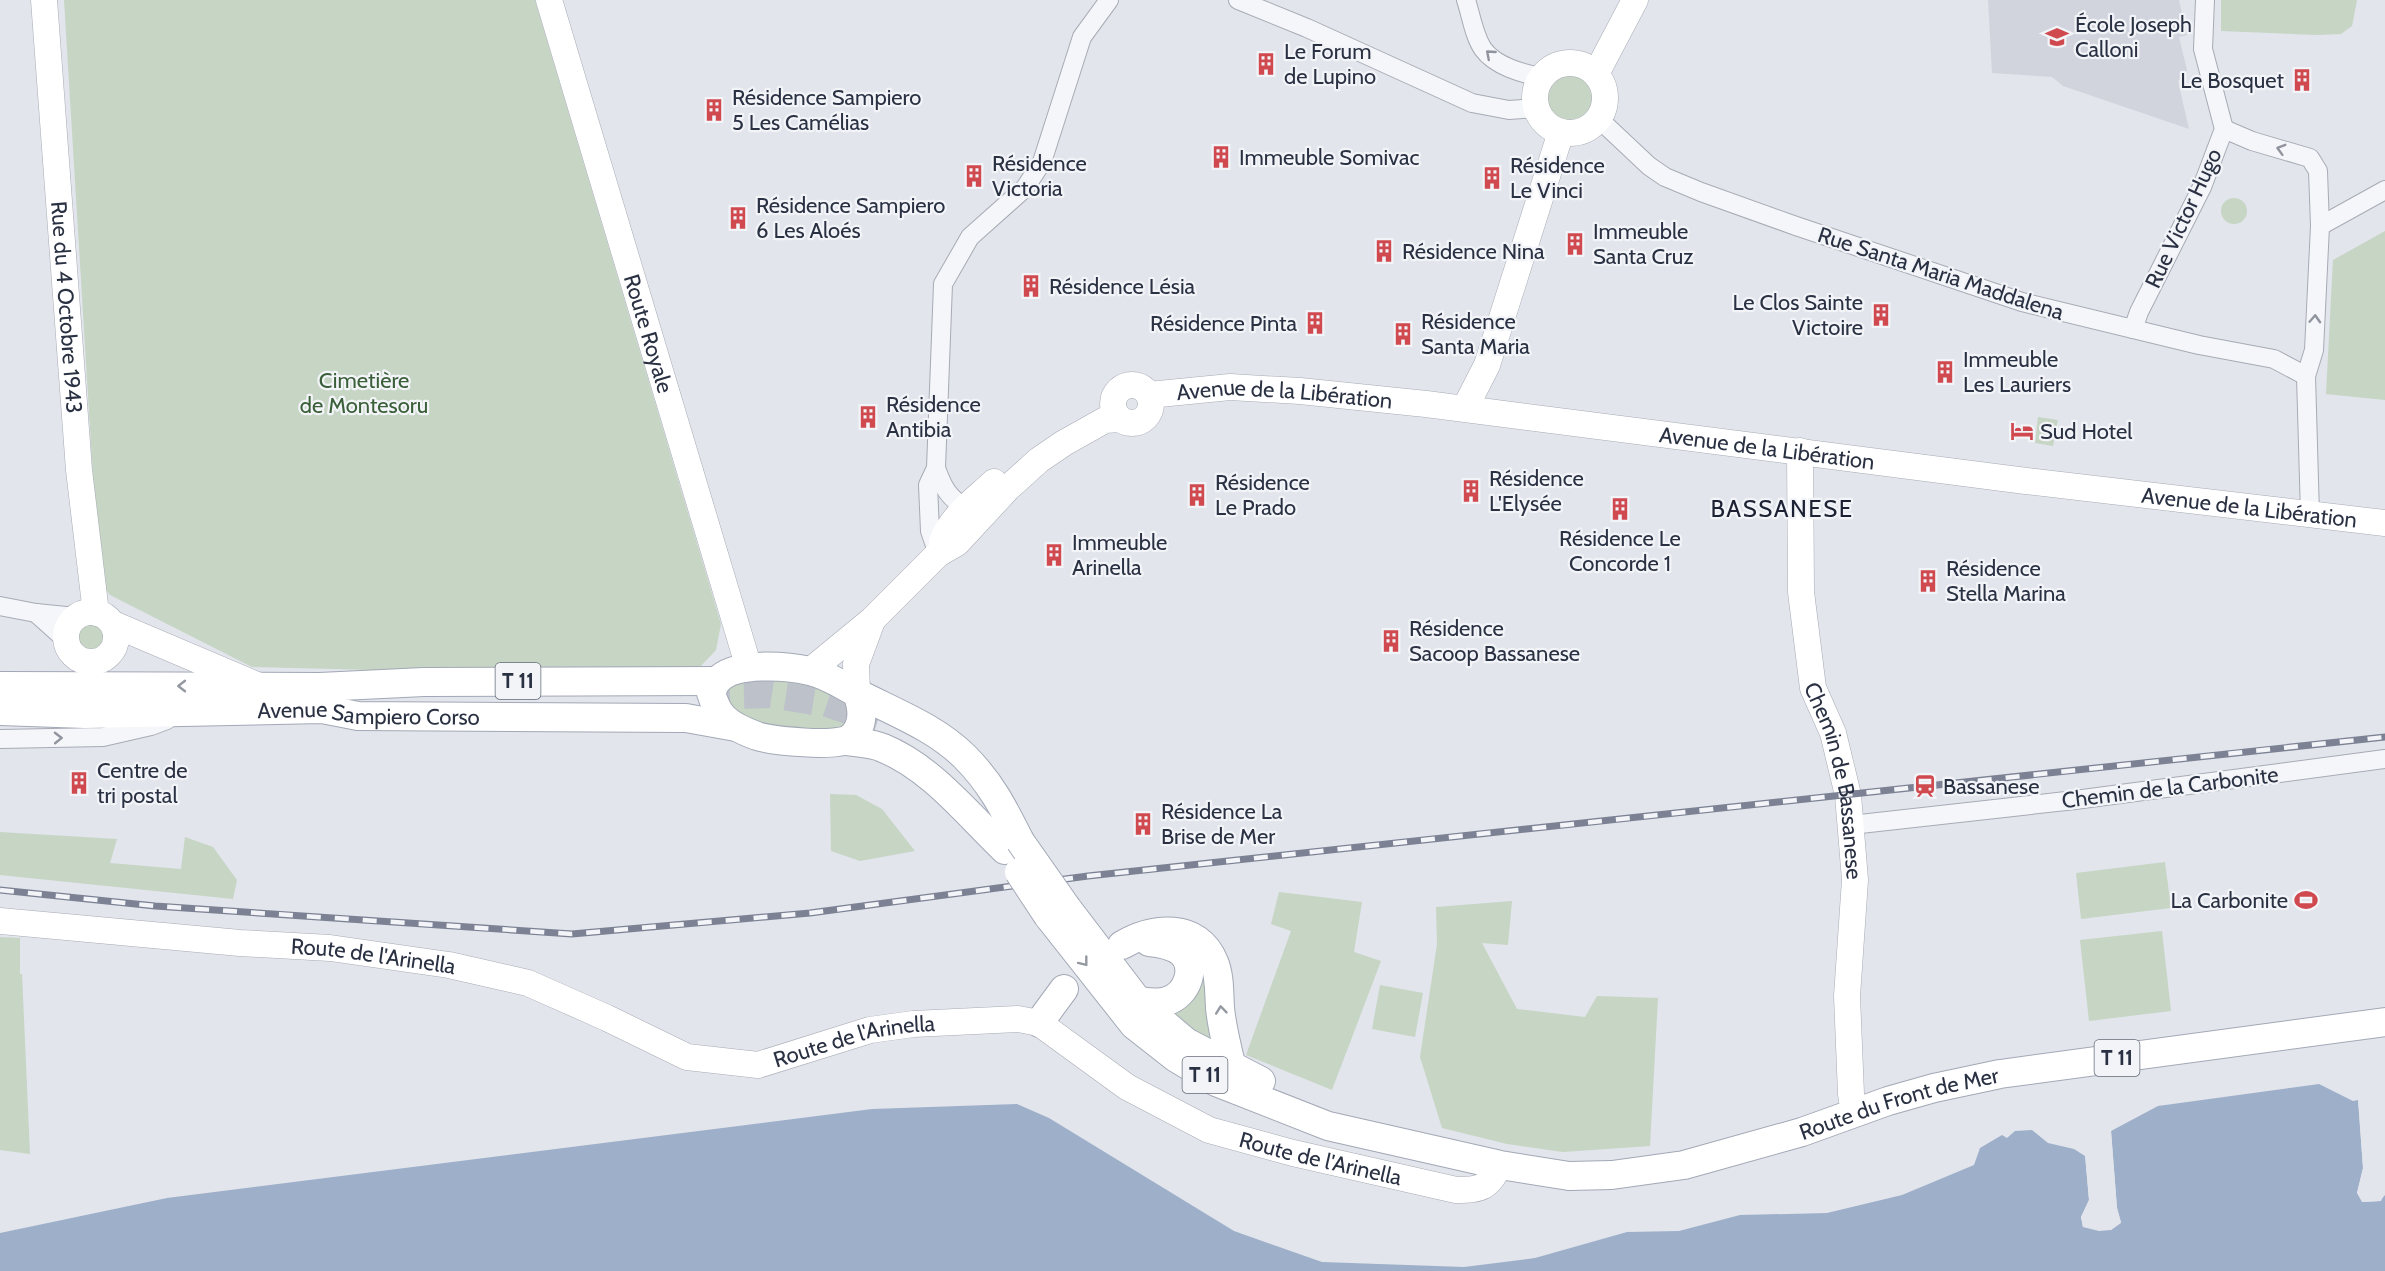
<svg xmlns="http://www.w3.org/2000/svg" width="2385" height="1271" viewBox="0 0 2385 1271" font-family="Cabin,sans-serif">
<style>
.built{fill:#d1d4dd}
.green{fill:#c6d5c4}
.water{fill:#9eafca}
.pier{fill:#e2e5eb}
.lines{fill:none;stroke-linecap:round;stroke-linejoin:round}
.primary-tunnel{stroke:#bdc1c9;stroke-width:28;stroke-dasharray:28 14;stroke-linecap:butt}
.street-casing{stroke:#a7abb5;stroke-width:20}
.secondary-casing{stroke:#a7abb5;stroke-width:27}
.primary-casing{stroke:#a2a8b6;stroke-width:30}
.street{stroke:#f5f6f9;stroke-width:18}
.secondary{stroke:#fff;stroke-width:26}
.primary{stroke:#fff;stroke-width:28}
.rail-casing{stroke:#7c8294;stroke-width:7}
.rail{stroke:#f2f4f8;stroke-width:4.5;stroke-dasharray:14;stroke-linecap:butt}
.primary-bridge-casing{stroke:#a2a8b6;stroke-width:30;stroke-linecap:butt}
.primary-bridge{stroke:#fff;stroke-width:28}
.oneway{stroke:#90949e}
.oneway2{stroke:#9498a1}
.labels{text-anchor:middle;stroke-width:4.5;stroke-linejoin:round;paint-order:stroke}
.shield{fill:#f2f4f8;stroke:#666c79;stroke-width:1.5}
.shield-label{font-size:21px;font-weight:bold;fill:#2a3143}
.poi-label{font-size:22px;fill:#2a3143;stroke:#f2f4f8;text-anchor:start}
.street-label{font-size:22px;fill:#2a3143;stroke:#f2f4f8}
.park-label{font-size:22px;fill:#3b5f38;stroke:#f2f4f8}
.neighbourhood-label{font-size:24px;letter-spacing:1.5px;fill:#1c2234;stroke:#f2f4f8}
</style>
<rect width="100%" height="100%" fill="#e2e5eb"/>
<path class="built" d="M1988 0H2179L2187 35 2179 37 2187 70 2184 77 2178 81 2189 129 2063 86 2052 77 1992 73Z"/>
<g class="green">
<path d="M64 0H535L721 624 716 650 700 667 573 675 252 667 110 595 106 590 98 560Z"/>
<path d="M2221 0H2357L2352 26 2341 34 2317 35 2221 31Z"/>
<circle cx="1571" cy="98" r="23"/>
<circle cx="2234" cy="211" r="13"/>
<path d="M2385 231V400L2326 394 2333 260Z"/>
<path d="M2038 417 2058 420 2053 446 2035 443Z"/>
<circle cx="91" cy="638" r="19"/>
<path d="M750 676 828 688 851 704 844 730 829 735 740 720 725 698 728 689Z"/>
<path d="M830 794 856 795 882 809 915 851 860 861 831 851Z"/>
<path d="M0 832 117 839 110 863 181 869 185 837 213 847 237 880 233 899 0 875Z"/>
<path d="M2165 862 2171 908 2081 919 2076 873Z"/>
<path d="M1279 892 1362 902 1354 952 1381 961 1332 1090 1246 1055 1291 931 1271 924Z"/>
<path d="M1512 901 1508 945 1482 943 1517 1009 1585 1017 1597 996 1658 998 1650 1146 1563 1152 1507 1144 1442 1128 1420 1057 1437 944 1436 907Z"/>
<path d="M2162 931 2171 1011 2089 1021 2080 940Z"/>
<path d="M0 937 20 938V974H22L30 1154 0 1150Z"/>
<path d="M1202 954 1213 1046 1167 1008Z"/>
<path d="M1380 985 1423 993 1415 1037 1372 1029Z"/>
</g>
<path class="water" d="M2319 1084 2353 1101 2358 1100 2363 1168 2357 1193 2363 1202 2380 1201 2385 1195V1271H0V1233L167 1198 872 1109 1017 1104 1049 1118 1234 1231 1322 1262 1464 1267 1535 1258 1627 1232 1679 1231 1740 1215 1827 1213 1902 1195 1974 1165 1980 1148 2002 1135 2007 1138 2015 1131 2032 1130 2048 1143 2074 1149 2085 1156 2089 1200 2081 1217 2083 1227 2111 1230 2121 1222 2117 1208 2111 1131 2158 1106Z"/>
<g class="pier">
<path d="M2358 1097 2361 1099 2366 1167 2361 1192 2364 1199 2379 1198 2385 1192 2381 1201 2362 1202 2357 1193 2363 1168Z"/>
<path d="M2130 1117 2111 1131 2117 1208 2121 1223 2111 1230 2099 1231 2083 1227 2081 1217 2089 1200 2085 1153 2088 1156 2092 1200 2084 1218 2086 1225 2110 1227 2117 1221 2114 1208 2108 1131Z"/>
</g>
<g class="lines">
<path class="primary-tunnel" d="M702 696 770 694 827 703 878 720"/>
<g class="street-casing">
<g id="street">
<path d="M1238 0 1307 28 1472 103 1509 110 1536 108"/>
<path d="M1466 0C1471 15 1474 36 1483 49 1495 66 1523 74 1542 77"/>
<path d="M1599 119 1649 166 1665 177 1701 192 1796 226 2022 302 2199 345 2274 359 2306 376"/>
<path d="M2224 129 2252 141 2310 158 2318 171 2320 226 2314 350 2306 376 2310 515"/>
<path d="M2320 226 2385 190"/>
<path d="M2133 329 2139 312 2202 187 2224 129 2203 49 2205 0"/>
<path d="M936 468C942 485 948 498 965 507"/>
<path d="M938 554 930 531 928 485 936 468 943 284 970 237 1025 188 1042 162 1082 37 1109 0"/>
<path d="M0 606 36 613 76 617"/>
<path d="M36 613 66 640"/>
<path d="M0 739 103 737 151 726 167 720"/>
<path d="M1850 817 1860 824 2075 800 2385 759"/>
</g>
</g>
<g class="secondary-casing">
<g id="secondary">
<path id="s1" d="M44 0 79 470 96 613"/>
<path id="s2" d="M549 0 749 668"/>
<circle cx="1570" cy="98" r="35"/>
<path d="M1596 74 1635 0"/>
<circle cx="1132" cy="404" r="19"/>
<path id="s3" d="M1149 395 1230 387 1300 391 1426 404 2026 481 2385 523"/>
<path d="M1465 408 1487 365 1561 132"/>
<path id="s4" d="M1800 451 1801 592 1813 688 1833 733 1848 795 1855 880 1847 996 1851 1094 1854 1113"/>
<path d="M942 542C951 516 975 500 994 482"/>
<circle cx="91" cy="637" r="25"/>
<path d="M113 624 259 686"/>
<path d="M810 671 872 620 938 554 957 543 1008 488 1039 460 1064 443 1105 420 1120 419"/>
<path d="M857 693 856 664 872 621"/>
<path id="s5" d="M0 921 240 943 330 948 449 965 528 983 607 1018 687 1057 758 1065 870 1030 913 1024 1018 1019 1039 1023 1127 1087 1209 1130 1293 1153 1456 1190C1482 1190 1487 1188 1500 1165"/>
</g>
</g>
<g class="primary-casing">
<g id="primary">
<path d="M0 686 320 687 424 682 717 681"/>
<path d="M857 693C863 709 865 728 849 739 835 747 773 741 757 736 746 732 732 726 724 718 717 711 714 703 711 693 713 690 714 684 717 681 734 661 787 666 810 671 828 675 843 686 859 694 896 713 936 728 965 757 991 783 1004 809 1020 841"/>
<path id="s6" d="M0 711 85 714 322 709 358 716 686 718 736 727"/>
<path d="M846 741C858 743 872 743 883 748 932 768 968 815 1005 850"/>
<path d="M1067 908 1138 1001 1186 1042 1261 1081"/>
<path id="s7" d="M1048 916 1134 1025 1176 1058 1216 1082 1328 1126 1500 1165 1569 1176 1612 1175 1684 1165 1802 1132 1888 1101 1934 1088 2000 1074 2385 1022"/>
<path d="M1122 945C1153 927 1198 922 1214 962 1220 976 1219 993 1220 1008 1222 1028 1227 1048 1232 1068"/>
<path d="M1138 1001C1147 1002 1158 1004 1167 1001 1187 995 1198 967 1181 952 1172 945 1159 943 1149 942"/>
<path d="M1039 1023 1064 989"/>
</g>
</g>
<use href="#street" class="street"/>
<use href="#secondary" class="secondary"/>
<use href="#primary" class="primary"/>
<g class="rail-casing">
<path id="rail" d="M0 890 155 906 572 934 810 913 1088 876 2385 737"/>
</g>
<use href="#rail" class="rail"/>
<g class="primary-bridge-casing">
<g id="primary-bridge">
<path d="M1020 841 1067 908"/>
<path d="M1019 872 1048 916"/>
</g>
</g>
<use href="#primary-bridge" class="primary-bridge"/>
</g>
<defs><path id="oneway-chevron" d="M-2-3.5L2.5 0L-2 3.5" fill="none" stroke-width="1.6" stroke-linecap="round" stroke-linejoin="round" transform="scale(1.5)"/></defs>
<g class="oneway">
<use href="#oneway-chevron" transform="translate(1490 54) rotate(-139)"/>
<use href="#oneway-chevron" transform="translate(2281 149) rotate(-164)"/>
<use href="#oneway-chevron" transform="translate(2315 319) rotate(-87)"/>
<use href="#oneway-chevron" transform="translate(58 738) rotate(-1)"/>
</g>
<g class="oneway2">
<use href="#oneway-chevron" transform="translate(182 686) rotate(-180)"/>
<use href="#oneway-chevron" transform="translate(1084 962) rotate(52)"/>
<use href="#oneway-chevron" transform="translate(1221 1010) rotate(-96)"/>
</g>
<defs>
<g id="school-bare" transform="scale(1.8)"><path d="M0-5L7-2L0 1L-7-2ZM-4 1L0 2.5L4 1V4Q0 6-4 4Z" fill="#cf494f" stroke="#f2f4f8" stroke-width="2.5" paint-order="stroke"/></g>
<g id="building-bare" transform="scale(1.8)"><path d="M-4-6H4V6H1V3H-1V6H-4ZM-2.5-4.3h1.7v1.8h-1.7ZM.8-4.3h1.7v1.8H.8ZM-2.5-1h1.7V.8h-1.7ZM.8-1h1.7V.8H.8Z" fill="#cf494f" stroke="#f2f4f8" stroke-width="2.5" paint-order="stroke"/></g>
<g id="hotel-bare" transform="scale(1.8)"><path d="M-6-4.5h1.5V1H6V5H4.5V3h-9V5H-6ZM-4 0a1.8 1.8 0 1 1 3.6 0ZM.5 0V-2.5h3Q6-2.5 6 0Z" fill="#cf494f" stroke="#f2f4f8" stroke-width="2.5" paint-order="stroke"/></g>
<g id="station-bare" transform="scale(1.8)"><path d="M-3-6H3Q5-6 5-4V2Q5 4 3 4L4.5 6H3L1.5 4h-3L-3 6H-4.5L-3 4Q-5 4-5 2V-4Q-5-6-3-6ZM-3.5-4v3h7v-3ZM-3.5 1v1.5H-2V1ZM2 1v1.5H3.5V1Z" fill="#cf494f" stroke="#f2f4f8" stroke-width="2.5" paint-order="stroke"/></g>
<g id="stadium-bare" transform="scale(1.8)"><path d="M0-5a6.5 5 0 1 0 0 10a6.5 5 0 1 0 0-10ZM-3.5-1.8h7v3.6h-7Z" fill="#cf494f" stroke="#f2f4f8" stroke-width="2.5" paint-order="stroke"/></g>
</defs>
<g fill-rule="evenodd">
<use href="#school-bare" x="2057" y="37"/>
<use href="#building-bare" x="1266" y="64"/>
<use href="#building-bare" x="2302" y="80"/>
<use href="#building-bare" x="714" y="110"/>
<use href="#building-bare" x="1221" y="157"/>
<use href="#building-bare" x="974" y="176"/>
<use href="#building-bare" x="1492" y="178"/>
<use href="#building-bare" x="738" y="218"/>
<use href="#building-bare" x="1575" y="244"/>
<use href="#building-bare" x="1384" y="251"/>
<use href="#building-bare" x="1031" y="286"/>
<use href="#building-bare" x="1881" y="315"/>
<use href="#building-bare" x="1315" y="323"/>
<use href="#building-bare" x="1403" y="334"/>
<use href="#building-bare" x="1945" y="372"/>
<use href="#building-bare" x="868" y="417"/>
<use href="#hotel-bare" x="2022" y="431"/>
<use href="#building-bare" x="1471" y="491"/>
<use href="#building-bare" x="1197" y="495"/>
<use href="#building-bare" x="1620" y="509"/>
<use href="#building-bare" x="1054" y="555"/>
<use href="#building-bare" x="1928" y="581"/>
<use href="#building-bare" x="1391" y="641"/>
<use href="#building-bare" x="79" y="783"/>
<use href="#station-bare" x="1925" y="786"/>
<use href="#building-bare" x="1143" y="824"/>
<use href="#stadium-bare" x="2306" y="900"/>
</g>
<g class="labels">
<g class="shield">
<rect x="495.5" y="663" width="45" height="36" rx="4.5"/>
<rect x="2094.5" y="1040" width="45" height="36" rx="4.5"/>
<rect x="1182.5" y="1057" width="45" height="36" rx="4.5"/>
</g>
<g class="shield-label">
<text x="518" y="688">T 11</text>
<text x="2117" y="1065">T 11</text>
<text x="1205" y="1082">T 11</text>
</g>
<g class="poi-label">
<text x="2075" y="32">École Joseph<tspan x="2075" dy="25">Calloni</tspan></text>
<text x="1284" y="59">Le Forum<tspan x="1284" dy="25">de Lupino</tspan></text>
<text x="2284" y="88" text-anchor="end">Le Bosquet</text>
<text x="732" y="105">Résidence Sampiero<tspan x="732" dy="25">5 Les Camélias</tspan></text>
<text x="1239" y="165">Immeuble Somivac</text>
<text x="992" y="171">Résidence<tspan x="992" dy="25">Victoria</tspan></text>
<text x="1510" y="173">Résidence<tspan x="1510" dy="25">Le Vinci</tspan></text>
<text x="756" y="213">Résidence Sampiero<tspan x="756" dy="25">6 Les Aloés</tspan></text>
<text x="1593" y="239">Immeuble<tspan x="1593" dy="25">Santa Cruz</tspan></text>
<text x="1402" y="259">Résidence Nina</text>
<text x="1049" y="294">Résidence Lésia</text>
<text x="1863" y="310" text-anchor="end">Le Clos Sainte<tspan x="1863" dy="25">Victoire</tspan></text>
<text x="1421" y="329">Résidence<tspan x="1421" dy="25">Santa Maria</tspan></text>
<text x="1297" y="331" text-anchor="end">Résidence Pinta</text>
<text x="1963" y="367">Immeuble<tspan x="1963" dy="25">Les Lauriers</tspan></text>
<text x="886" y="412">Résidence<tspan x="886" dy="25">Antibia</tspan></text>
<text x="2040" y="439">Sud Hotel</text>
<text x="1489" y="486">Résidence<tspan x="1489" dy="25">L'Elysée</tspan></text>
<text x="1215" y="490">Résidence<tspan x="1215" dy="25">Le Prado</tspan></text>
<text x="1620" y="546" text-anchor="middle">Résidence Le<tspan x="1620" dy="25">Concorde 1</tspan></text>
<text x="1072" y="550">Immeuble<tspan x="1072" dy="25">Arinella</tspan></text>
<text x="1946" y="576">Résidence<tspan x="1946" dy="25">Stella Marina</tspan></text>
<text x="1409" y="636">Résidence<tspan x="1409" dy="25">Sacoop Bassanese</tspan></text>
<text x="97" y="778">Centre de<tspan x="97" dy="25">tri postal</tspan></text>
<text x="1943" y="794">Bassanese</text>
<text x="1161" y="819">Résidence La<tspan x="1161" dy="25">Brise de Mer</tspan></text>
<text x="2288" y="908" text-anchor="end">La Carbonite</text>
</g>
<g class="street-label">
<text transform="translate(2183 218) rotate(-65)" y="8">Rue Victor Hugo</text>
<text transform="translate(1941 273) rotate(18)" y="8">Rue Santa Maria Maddalena</text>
<text dy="8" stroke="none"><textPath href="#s1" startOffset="308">Rue du 4 Octobre 1943</textPath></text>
<text dy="8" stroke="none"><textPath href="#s2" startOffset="348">Route Royale</textPath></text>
<text dy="8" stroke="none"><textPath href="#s3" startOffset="136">Avenue de la Libération</textPath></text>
<text dy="8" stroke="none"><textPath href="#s3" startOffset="622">Avenue de la Libération</textPath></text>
<text dy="8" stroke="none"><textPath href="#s3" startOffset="1108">Avenue de la Libération</textPath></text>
<text dy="8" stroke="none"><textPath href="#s6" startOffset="369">Avenue Sampiero Corso</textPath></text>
<text dy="8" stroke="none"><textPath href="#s4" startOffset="334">Chemin de Bassanese</textPath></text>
<text transform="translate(2170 787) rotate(-7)" y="8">Chemin de la Carbonite</text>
<text dy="8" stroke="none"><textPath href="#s5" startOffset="375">Route de l'Arinella</textPath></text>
<text dy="8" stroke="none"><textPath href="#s5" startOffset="879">Route de l'Arinella</textPath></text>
<text dy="8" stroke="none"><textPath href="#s7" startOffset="945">Route du Front de Mer</textPath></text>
<text dy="8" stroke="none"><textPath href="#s5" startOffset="1383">Route de l'Arinella</textPath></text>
</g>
<g class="park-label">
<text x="364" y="388">Cimetière<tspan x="364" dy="25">de Montesoru</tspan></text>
</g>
<g class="neighbourhood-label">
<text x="1782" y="517">BASSANESE</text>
</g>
</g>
</svg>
